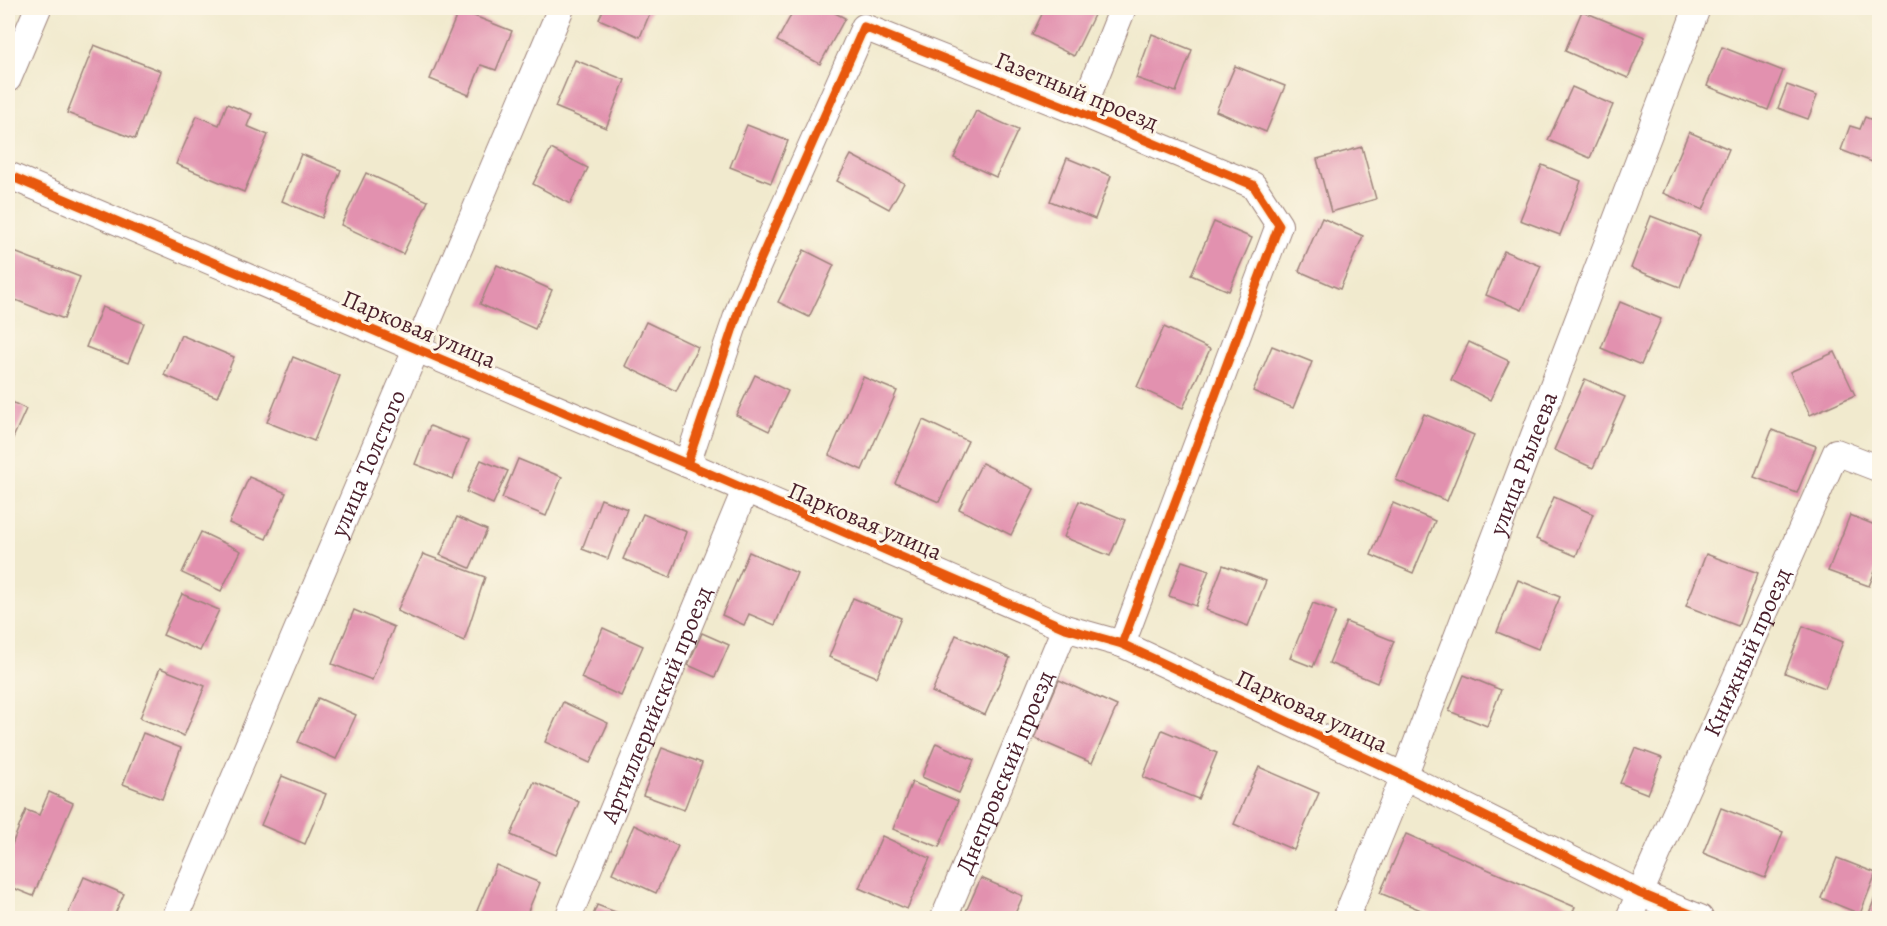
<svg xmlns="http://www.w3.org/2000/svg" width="1887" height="926" viewBox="0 0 1887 926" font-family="Alegreya,serif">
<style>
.building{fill:#e291af}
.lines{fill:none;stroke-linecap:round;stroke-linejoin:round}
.minor-casing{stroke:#9e847c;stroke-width:28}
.minor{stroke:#fff;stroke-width:26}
.cycleway-casing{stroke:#fcf5e5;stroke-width:13}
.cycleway{stroke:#e8590c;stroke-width:9}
.labels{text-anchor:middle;stroke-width:6;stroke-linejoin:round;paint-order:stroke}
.street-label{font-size:24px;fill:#4a1f2b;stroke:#fcf5e5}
</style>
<rect width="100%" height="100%" fill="#fcf5e5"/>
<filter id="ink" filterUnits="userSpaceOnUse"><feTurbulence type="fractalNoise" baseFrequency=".0167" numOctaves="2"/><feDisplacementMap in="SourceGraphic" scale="12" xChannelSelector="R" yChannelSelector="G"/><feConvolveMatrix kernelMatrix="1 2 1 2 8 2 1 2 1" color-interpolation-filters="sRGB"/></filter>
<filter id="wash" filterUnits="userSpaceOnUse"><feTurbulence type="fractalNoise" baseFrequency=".008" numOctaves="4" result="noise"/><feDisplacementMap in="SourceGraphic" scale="24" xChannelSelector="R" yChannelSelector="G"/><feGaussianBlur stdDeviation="1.35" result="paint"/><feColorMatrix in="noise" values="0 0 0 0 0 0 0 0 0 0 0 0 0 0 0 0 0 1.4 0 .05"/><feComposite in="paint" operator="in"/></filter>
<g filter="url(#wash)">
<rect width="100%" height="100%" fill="#f1eace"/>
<g id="blocks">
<g class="building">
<path d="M604 8H652L640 37 599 19Z"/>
<path d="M795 8H825L845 18 820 64 777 41Z"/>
<path d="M1045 8H1089L1096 11 1074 56 1032 35Z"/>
<path d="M459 10 512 31 496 70 481 65 469 95 430 79Z"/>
<path d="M1582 11 1645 37 1628 78 1565 51Z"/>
<path d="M1152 34 1192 50 1176 92 1136 78Z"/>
<path d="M94 45 161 71 135 139 67 113Z"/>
<path d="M1722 47 1783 71 1768 110 1707 86Z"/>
<path d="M575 60 625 80 606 128 555 107Z"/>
<path d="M1235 66 1285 86 1266 132 1216 111Z"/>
<path d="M1787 85 1817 96 1808 119 1778 108Z"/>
<path d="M1572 87 1613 105 1590 158 1548 140Z"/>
<path d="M227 104 252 114 247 126 268 135 244 192 176 164 197 116 219 125Z"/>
<path d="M976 111 1018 130 996 177 954 158Z"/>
<path d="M1865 117 1880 123V165L1841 150 1850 126 1860 129Z"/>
<path d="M747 125 788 141 771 183 730 167Z"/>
<path d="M1689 132 1729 149 1703 210 1663 193Z"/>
<path d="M1362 147 1376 199 1331 212 1317 159Z"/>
<path d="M551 149 588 168 570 204 533 184Z"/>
<path d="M301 154 341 170 322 218 282 201Z"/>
<path d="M851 155 904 183 889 209 837 181Z"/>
<path d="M1067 158 1111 176 1095 219 1050 201Z"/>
<path d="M1542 165 1581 181 1560 235 1520 220Z"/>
<path d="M366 173 428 201 403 254 341 225Z"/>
<path d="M1651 216 1700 235 1680 287 1631 268Z"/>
<path d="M1322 218 1363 236 1340 289 1299 271Z"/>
<path d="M1214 222 1252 238 1229 291 1191 275Z"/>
<path d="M9 250 80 277 64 319 8 297Z"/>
<path d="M804 250 834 265 809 317 778 302Z"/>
<path d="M1504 251 1541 266 1522 310 1486 295Z"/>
<path d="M497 265 552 290 535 329 480 304Z"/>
<path d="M1620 302 1661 319 1641 365 1601 348Z"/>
<path d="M102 307 144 323 128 363 86 347Z"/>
<path d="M646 322 698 347 676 391 625 366Z"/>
<path d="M1164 327 1210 349 1183 408 1137 387Z"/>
<path d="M181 335 234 357 217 397 164 375Z"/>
<path d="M1469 342 1509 361 1490 400 1451 380Z"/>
<path d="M1272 346 1312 362 1293 408 1253 391Z"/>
<path d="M1835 352 1855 395 1810 415 1790 372Z"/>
<path d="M293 357 340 376 314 441 267 422Z"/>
<path d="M755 375 788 391 769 431 736 415Z"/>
<path d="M863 377 897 391 862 470 829 455Z"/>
<path d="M1585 379 1625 397 1593 468 1554 450Z"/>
<path d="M8 400 26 409 8 449Z"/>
<path d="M1424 414 1474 435 1447 501 1396 480Z"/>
<path d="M923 420 968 441 939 502 895 483Z"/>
<path d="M430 426 468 441 453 479 415 464Z"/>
<path d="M1772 430 1816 446 1797 493 1754 477Z"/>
<path d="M518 459 562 477 546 516 502 498Z"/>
<path d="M481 460 508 471 493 504 466 492Z"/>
<path d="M982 463 1034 489 1011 535 959 509Z"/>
<path d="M249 477 286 493 266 539 229 523Z"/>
<path d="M1554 497 1593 514 1576 556 1536 539Z"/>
<path d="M601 499 627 509 608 559 582 549Z"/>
<path d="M1079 501 1125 520 1110 556 1064 537Z"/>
<path d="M1393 503 1435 521 1413 573 1371 555Z"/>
<path d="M643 514 687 532 670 578 623 559Z"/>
<path d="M1850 515 1880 527V559L1869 586 1828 571Z"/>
<path d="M457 517 487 530 470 568 440 555Z"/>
<path d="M201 532 241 551 221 591 182 573Z"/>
<path d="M749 552 797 573 775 625 749 614 744 625 722 615Z"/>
<path d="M423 554 485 577 464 641 397 611Z"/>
<path d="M1706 554 1758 573 1738 626 1686 606Z"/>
<path d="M1182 561 1209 570 1196 606 1169 596Z"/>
<path d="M1223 565 1266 581 1248 626 1206 610Z"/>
<path d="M1518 580 1560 597 1538 649 1497 632Z"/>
<path d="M182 594 219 610 200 651 163 635Z"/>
<path d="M853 598 901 618 877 677 829 657Z"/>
<path d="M1313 603 1336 612 1313 667 1290 658Z"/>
<path d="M354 610 394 627 372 680 332 664Z"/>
<path d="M1346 622 1394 641 1377 683 1329 663Z"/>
<path d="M1803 626 1843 642 1825 688 1785 673Z"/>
<path d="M603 628 643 646 621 696 581 678Z"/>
<path d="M702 633 729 645 715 677 688 665Z"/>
<path d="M956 635 1010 658 985 715 932 692Z"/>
<path d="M160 668 205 686 184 736 140 718Z"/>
<path d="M1464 675 1501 690 1487 726 1449 711Z"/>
<path d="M1059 680 1117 706 1092 763 1034 738Z"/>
<path d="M318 698 356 715 336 759 298 742Z"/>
<path d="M563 702 608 723 590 763 545 742Z"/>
<path d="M1162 730 1217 753 1198 799 1143 777Z"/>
<path d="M143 733 181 748 162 799 123 784Z"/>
<path d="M936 743 974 760 959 793 922 777Z"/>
<path d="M662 748 702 763 684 810 643 795Z"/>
<path d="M1635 748 1662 758 1648 794 1620 783Z"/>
<path d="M1259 767 1319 793 1294 850 1234 824Z"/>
<path d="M282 776 326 794 305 844 261 825Z"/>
<path d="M534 782 579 802 556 855 511 835Z"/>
<path d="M912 782 958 801 939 847 893 829Z"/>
<path d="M49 792 73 803 33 896 8 886V854L26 810 39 815Z"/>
<path d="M1721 808 1783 832 1765 878 1703 853Z"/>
<path d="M634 825 678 846 656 893 612 873Z"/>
<path d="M1406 834 1575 907 1570 918H1440L1380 893Z"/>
<path d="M882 836 930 858 907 909 859 888Z"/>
<path d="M1837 858 1876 873 1860 914 1821 898Z"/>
<path d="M496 865 540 883 525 918H474Z"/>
<path d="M84 877 124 894 113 918H79L68 914Z"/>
<path d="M981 878 1023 896 1013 918H963Z"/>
<path d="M1879 887 1880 918H1876L1868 916Z"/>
<path d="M597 905 631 918H592Z"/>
</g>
</g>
</g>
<g filter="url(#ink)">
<use href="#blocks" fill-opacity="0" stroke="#9e847c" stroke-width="1.5"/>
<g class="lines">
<g class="minor-casing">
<g id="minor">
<path d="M8 79 38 8"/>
<path d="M1081 113 1123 8"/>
<path d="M8 175 687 464 1065 628 1122 644 1404 776 1639 893 1700 918"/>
<path d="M687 464 742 301 864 27 1081 113 1253 185 1279 225 1122 644"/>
<path id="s1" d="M175 918 561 8"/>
<path id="s2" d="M568 918 745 490"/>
<path id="s3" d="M944 918 1065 628"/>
<path id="s4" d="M1346 918 1404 776 1697 8"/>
<path id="s5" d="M1629 918 1836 452 1880 469"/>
</g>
</g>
<use href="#minor" class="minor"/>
<g class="cycleway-casing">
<g id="cycleway">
<path d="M8 175 687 464 1065 628 1122 644 1404 776 1639 893 1700 918"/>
<path d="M687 464 742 301 864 27 1081 113 1253 185 1279 225 1122 644"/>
</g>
</g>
<use href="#cycleway" class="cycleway"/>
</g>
</g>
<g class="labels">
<g class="street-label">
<text transform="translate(1077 91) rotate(22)" y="8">Газетный проезд</text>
<text transform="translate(419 329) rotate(23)" y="8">Парковая улица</text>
<text dy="8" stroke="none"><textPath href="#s1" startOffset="494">улица Толстого</textPath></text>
<text dy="8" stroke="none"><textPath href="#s4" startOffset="488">улица Рылеева</textPath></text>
<text transform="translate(865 521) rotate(23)" y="8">Парковая улица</text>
<text dy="8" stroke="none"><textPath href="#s5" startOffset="291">Книжный проезд</textPath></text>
<text dy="8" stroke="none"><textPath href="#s2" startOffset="231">Артиллерийский проезд</textPath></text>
<text transform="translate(1312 711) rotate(25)" y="8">Парковая улица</text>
<text dy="8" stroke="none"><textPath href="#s3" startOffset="158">Днепровский проезд</textPath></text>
</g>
</g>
<rect width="1887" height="926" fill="none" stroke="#fcf5e5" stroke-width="30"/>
</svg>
